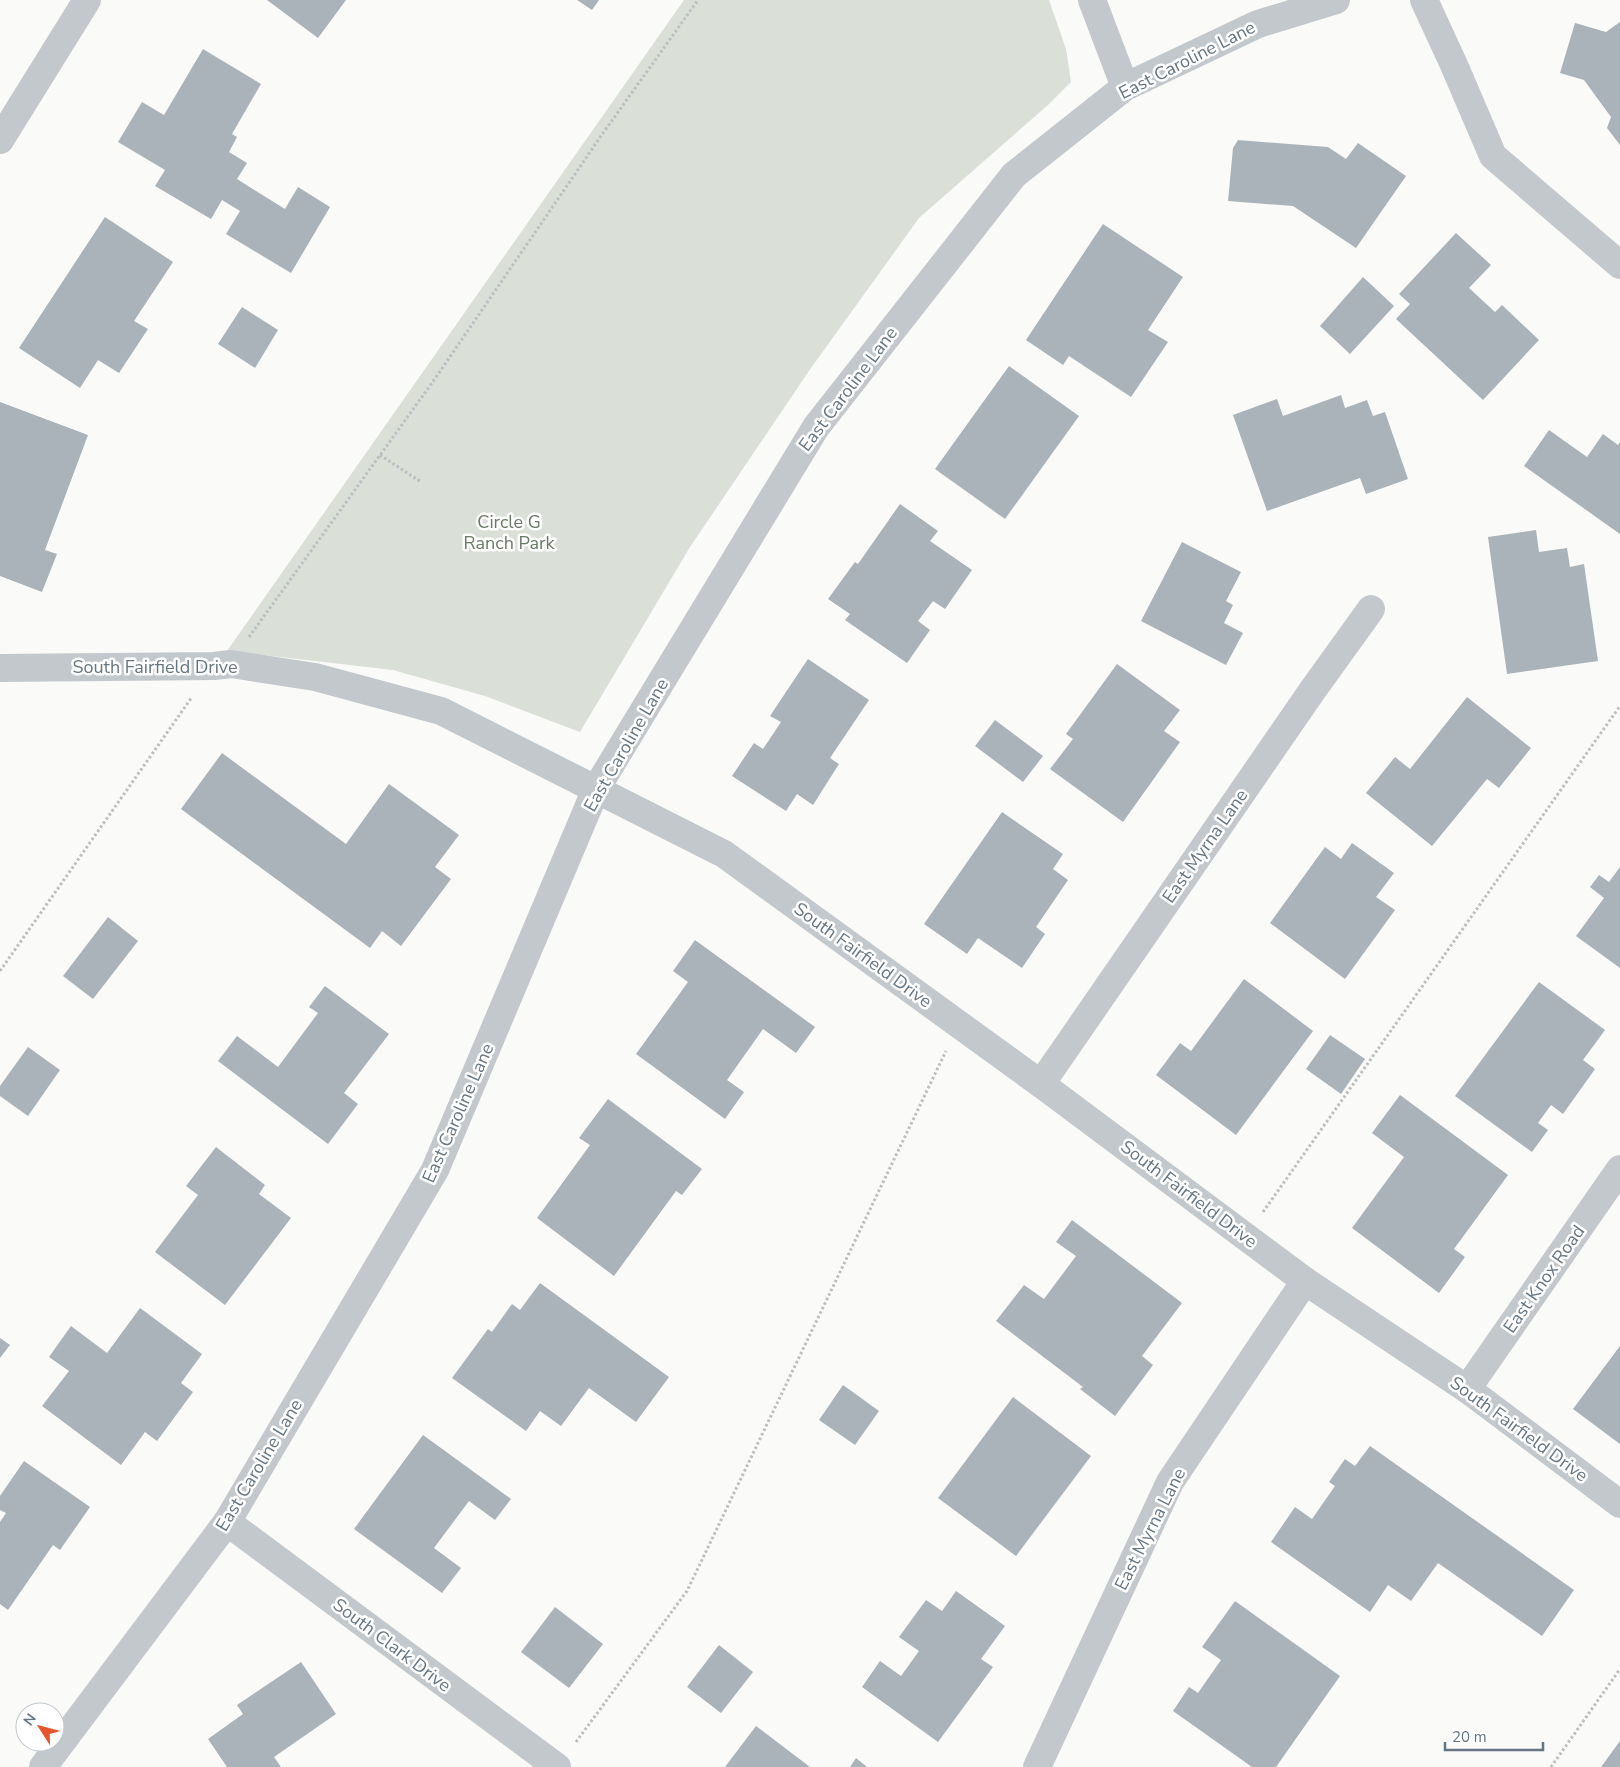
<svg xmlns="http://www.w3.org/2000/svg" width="1620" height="1767" viewBox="0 0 1620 1767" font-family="'Nunito Sans',sans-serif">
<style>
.green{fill:#dadfd7}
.building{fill:#aab3b9}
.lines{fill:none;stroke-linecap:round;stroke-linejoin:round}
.path{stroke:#bbbfc2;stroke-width:3;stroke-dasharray:2.5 2.5;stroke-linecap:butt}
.minor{stroke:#c3c8cc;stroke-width:28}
.labels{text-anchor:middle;stroke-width:5;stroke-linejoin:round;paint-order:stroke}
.street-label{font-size:18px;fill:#657683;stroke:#fff}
.park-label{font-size:18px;fill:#687a64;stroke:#fff}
</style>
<rect width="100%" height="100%" fill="#fafaf8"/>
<path class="green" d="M684 0H1049L1066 49 1071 82 1048 105 919 218 811 368 690 547 580 732 485 696 393 670 227 651Z"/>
<g class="building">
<path d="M267 0H346L318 38Z"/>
<path d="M577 0H599L592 10Z"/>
<path d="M1620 22V145L1607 128 1611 117 1584 80 1560 73 1575 23 1606 32Z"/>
<path d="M203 49 261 84 232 134 237 137 229 152 247 163 237 179 285 209 298 187 330 207 291 273 226 234 240 211 222 200 211 219 155 186 165 170 118 142 142 102 164 115Z"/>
<path d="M1238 140 1328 147 1346 159 1358 143 1406 176 1356 248 1293 206 1228 201 1233 148Z"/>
<path d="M105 217 173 262 134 321 148 329 119 373 98 360 80 388 19 348Z"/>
<path d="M1103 224 1183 277 1148 330 1168 342 1131 397 1069 356 1063 365 1026 340Z"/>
<path d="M1456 233 1491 265 1469 288 1495 312 1502 305 1539 340 1483 400 1396 319 1410 304 1399 294Z"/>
<path d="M1363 277 1394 306 1350 354 1320 326Z"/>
<path d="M242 307 278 330 255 368 218 344Z"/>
<path d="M1009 366 1079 416 1005 519 935 469Z"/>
<path d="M1341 395 1345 408 1367 400 1373 416 1385 412 1408 479 1366 494 1360 478 1267 511 1233 415 1277 399 1283 416Z"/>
<path d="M0 402 88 435 45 550 57 554 42 592 0 576Z"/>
<path d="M1549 430 1587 457 1603 434 1618 445 1620 442V534L1524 466Z"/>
<path d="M900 504 938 531 930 541 972 570 945 609 933 601 918 621 930 630 907 663 845 620 850 614 828 599 855 562 858 564Z"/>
<path d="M1536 530 1539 552 1567 548 1570 567 1584 564 1598 661 1507 674 1488 537Z"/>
<path d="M1182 542 1241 572 1226 601 1233 605 1224 623 1243 633 1226 665 1141 621Z"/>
<path d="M808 659 869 700 830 758 839 764 813 805 797 794 786 811 732 776 754 743 763 749 781 722 770 716Z"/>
<path d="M1117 664 1180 710 1164 731 1180 742 1123 822 1050 769 1073 739 1066 734Z"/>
<path d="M1467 697 1531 748 1499 788 1487 779 1432 846 1366 793 1395 757 1410 769Z"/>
<path d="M995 720 1043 756 1023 782 975 746Z"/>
<path d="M222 753 346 844 389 784 459 835 435 867 451 879 401 946 382 931 370 948 181 809Z"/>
<path d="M1002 812 1063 854 1053 869 1068 880 1036 927 1045 934 1022 968 978 938 967 954 924 924Z"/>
<path d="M1352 843 1394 873 1376 897 1395 910 1345 979 1270 923 1325 847 1341 859Z"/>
<path d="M1620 867V968L1576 936 1604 898 1590 887 1599 875 1609 882Z"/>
<path d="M108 917 138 941 93 999 63 976Z"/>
<path d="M695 940 815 1027 796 1053 763 1029 727 1080 744 1092 725 1119 636 1054 688 982 673 971Z"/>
<path d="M1244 979 1313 1031 1236 1135 1156 1075 1180 1043 1191 1051Z"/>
<path d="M1539 982 1605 1030 1583 1060 1595 1069 1563 1114 1551 1105 1538 1123 1548 1130 1532 1152 1455 1096Z"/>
<path d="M325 986 389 1034 344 1093 358 1104 328 1144 218 1061 237 1036 278 1067 318 1013 309 1007Z"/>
<path d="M1330 1035 1365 1059 1341 1094 1306 1069Z"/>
<path d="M28 1047 60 1070 28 1116 0 1096V1086Z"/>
<path d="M1400 1095 1508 1175 1454 1249 1465 1257 1439 1293 1352 1228 1404 1157 1372 1133Z"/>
<path d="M608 1099 702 1169 682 1195 676 1191 614 1276 537 1218 590 1145 579 1138Z"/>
<path d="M216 1147 265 1185 259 1194 291 1218 225 1305 155 1252 198 1195 186 1186Z"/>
<path d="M1072 1220 1182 1303 1142 1356 1153 1365 1115 1416 1080 1389 1083 1387 996 1321 1024 1285 1044 1299 1076 1256 1056 1242Z"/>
<path d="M540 1283 669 1377 636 1422 589 1388 561 1426 540 1411 526 1431 452 1378 488 1329 492 1332 512 1304 520 1310Z"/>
<path d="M140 1308 202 1354 181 1383 193 1392 157 1441 145 1432 121 1465 42 1406 69 1371 49 1357 71 1326 107 1353Z"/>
<path d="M0 1338 10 1345 0 1358Z"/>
<path d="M1620 1346V1444L1573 1409Z"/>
<path d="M843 1385 879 1411 855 1445 819 1420Z"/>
<path d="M1013 1397 1091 1456 1016 1556 938 1498Z"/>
<path d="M423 1435 511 1499 495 1520 469 1501 434 1548 461 1568 442 1593 354 1529Z"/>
<path d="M1370 1446 1574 1590 1542 1636 1438 1563 1411 1601 1388 1585 1370 1612 1271 1542 1295 1507 1312 1519 1335 1486 1329 1482 1345 1459 1355 1466Z"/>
<path d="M24 1461 90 1507 60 1550 53 1545 8 1610 0 1604V1522L6 1513 0 1510V1496Z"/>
<path d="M956 1591 1005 1626 981 1659 993 1667 938 1742 862 1687 880 1661 901 1676 919 1651 899 1637 926 1600 942 1611Z"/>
<path d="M1235 1601 1340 1676 1276 1767H1252L1173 1711 1189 1687 1198 1693 1221 1660 1202 1647Z"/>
<path d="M555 1607 603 1644 569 1688 521 1652Z"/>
<path d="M719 1645 753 1672 721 1713 687 1687Z"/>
<path d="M301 1662 336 1714 274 1757 281 1767H227L208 1739 243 1714 237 1705Z"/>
<path d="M756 1726 810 1767H725Z"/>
<path d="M1620 1741V1767H1601Z"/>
<path d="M856 1758 867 1767H850Z"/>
</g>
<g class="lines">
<g class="path">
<path d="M380 455 421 482"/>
<path d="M249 637 432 383 601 136 698 0"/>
<path d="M0 971 192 697"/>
<path d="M1263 1212 1620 706"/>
<path d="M576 1742 687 1591 946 1051"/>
<path d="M1551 1767 1620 1669"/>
</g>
<g class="minor">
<path d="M1092 0 1125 87"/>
<path d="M1424 0 1454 65 1493 156 1620 265"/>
<path d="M0 140 87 0"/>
<path d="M0 668 214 666 231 664 315 677 441 711 724 854 1041 1084 1305 1281 1467 1389 1620 1504"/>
<path d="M1041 1084 1312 691 1371 609"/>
<path d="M1467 1389 1620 1169"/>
<path d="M227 1522 557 1767"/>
<path d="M43 1767 227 1522 435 1170 596 789 816 427 1014 175 1125 87 1258 24 1336 0"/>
<path d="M1037 1767 1170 1482 1305 1281"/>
</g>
</g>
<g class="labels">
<g class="street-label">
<text transform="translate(1187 60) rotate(-27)" y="6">East Caroline Lane</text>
<text transform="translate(848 389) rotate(-53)" y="6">East Caroline Lane</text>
<text x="155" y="673">South Fairfield Drive</text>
<text transform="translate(626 745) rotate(-60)" y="6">East Caroline Lane</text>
<text transform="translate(1205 846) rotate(-55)" y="6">East Myrna Lane</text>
<text transform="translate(863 955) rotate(36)" y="6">South Fairfield Drive</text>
<text transform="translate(458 1113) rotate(-66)" y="6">East Caroline Lane</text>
<text transform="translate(1189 1194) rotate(37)" y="6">South Fairfield Drive</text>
<text transform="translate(1544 1279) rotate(-55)" y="6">East Knox Road</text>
<text transform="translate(1519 1429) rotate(36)" y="6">South Fairfield Drive</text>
<text transform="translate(259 1465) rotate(-59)" y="6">East Caroline Lane</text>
<text transform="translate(1150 1529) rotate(-63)" y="6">East Myrna Lane</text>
<text transform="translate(392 1645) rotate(37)" y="6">South Clark Drive</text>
</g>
<g class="park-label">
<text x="509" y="528">Circle G<tspan x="509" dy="21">Ranch Park</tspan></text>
</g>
</g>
<g transform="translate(40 1727) rotate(306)"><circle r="24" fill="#ffffff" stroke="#c1c8cd"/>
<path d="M0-4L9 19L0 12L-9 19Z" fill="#e4572e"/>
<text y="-8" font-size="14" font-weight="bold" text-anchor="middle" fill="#657683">N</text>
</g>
<path d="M1445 1742v8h98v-8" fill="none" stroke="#657683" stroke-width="2.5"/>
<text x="1452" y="1742" font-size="15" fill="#657683" stroke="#ffffff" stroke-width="4" paint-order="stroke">20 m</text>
</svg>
